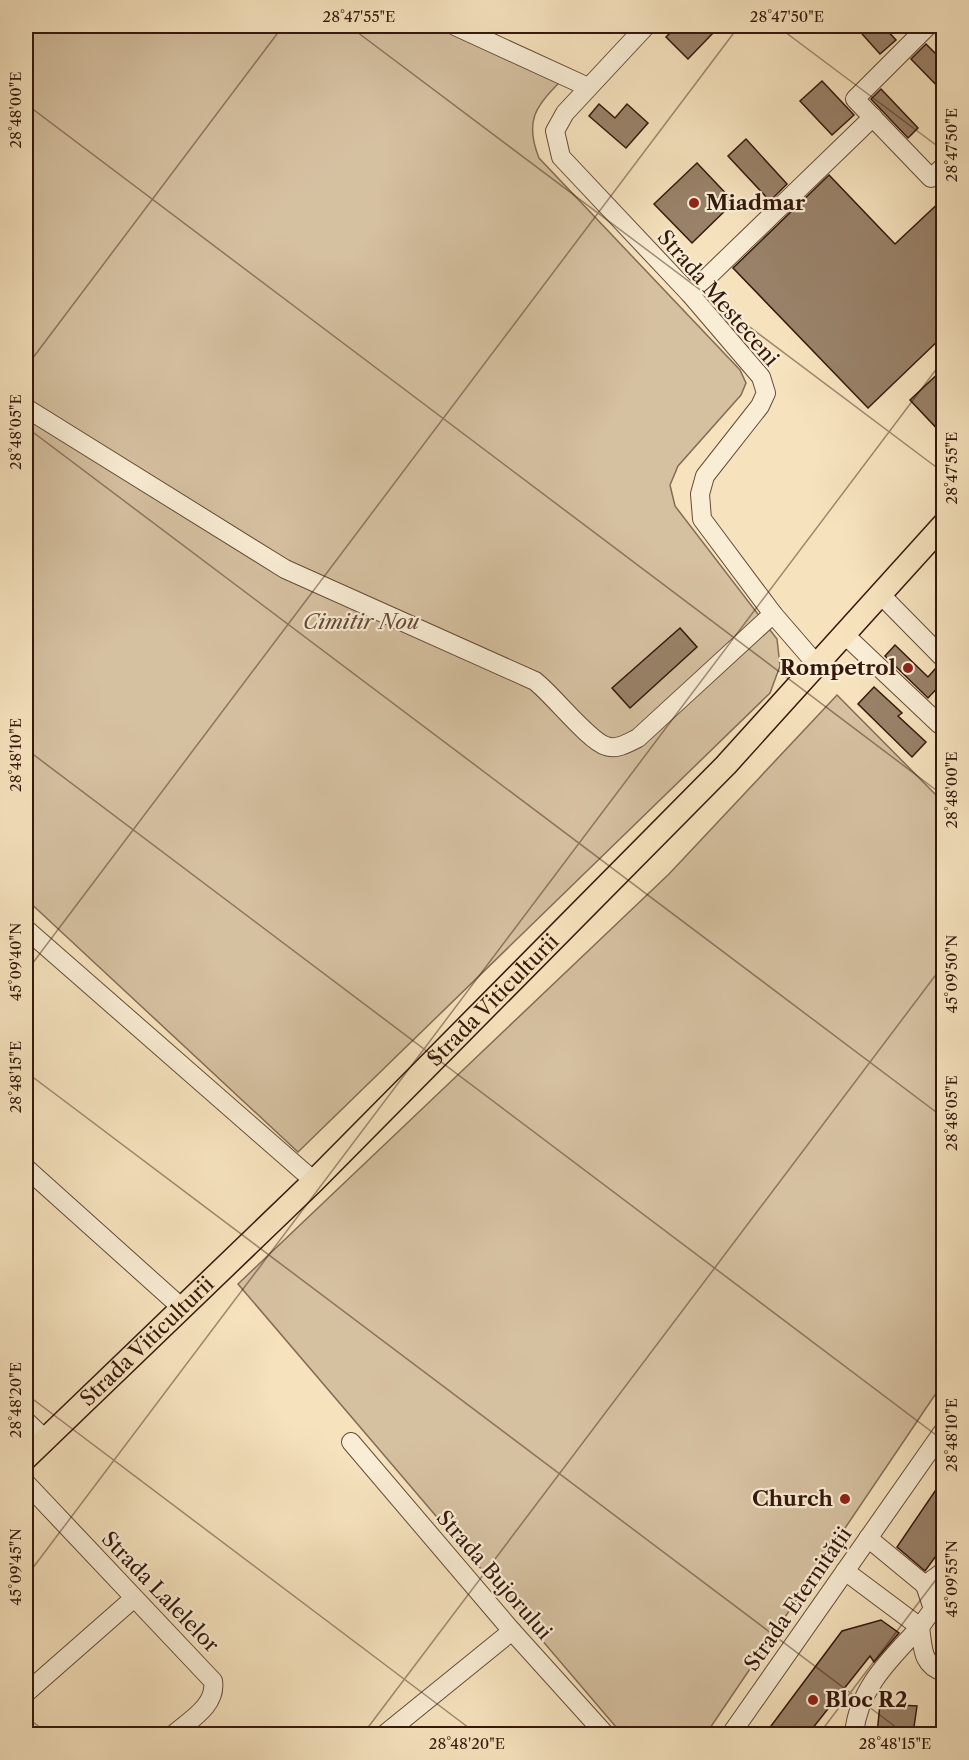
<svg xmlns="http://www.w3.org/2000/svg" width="969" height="1760" viewBox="0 0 969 1760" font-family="'Libre Caslon Text',serif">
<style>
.green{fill:#d5c0a0;stroke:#856c56;stroke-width:1.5}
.building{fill:#998269;stroke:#35180c;stroke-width:1.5}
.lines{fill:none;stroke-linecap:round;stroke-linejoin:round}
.minor-casing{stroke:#654b38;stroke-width:20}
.major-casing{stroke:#35180c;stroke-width:25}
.minor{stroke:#f9edd5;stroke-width:18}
.major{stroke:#f6e3be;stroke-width:22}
.ticks{fill:none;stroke:#35180c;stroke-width:1.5;stroke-opacity:0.45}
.poi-dot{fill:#8f2418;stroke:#f9edd5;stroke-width:2}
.labels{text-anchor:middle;stroke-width:4.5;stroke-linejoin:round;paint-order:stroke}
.poi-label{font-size:21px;font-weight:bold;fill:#35180c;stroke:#f9edd5;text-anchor:start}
.street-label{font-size:21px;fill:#35180c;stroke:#f9edd5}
.park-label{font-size:21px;font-style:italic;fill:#654a38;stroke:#f9edd5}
.neatline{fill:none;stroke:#35180c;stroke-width:2}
.ticks-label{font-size:15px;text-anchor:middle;fill:#35180c}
</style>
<rect width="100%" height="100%" fill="#f6e3be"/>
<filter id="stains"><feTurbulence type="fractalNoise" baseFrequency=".00333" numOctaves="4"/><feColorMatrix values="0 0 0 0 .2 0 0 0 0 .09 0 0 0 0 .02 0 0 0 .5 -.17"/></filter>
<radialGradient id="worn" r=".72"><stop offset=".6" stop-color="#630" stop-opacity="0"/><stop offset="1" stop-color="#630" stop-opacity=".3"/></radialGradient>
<g class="green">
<path d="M26 26H440L560 82C534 107 525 123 539 158L740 370 746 383 741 395 678 466 670 485 675 506 777 639 780 666 770 693 298 1152 26 899Z"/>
<path d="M837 695 943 802V1383L706 1734H622L238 1284 669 874Z"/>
</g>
<g class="building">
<path d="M677 26H705L713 33 688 59 666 37Z"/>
<path d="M855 26H883L896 40 880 54Z"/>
<path d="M926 44 936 54 944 47V93L911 59Z"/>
<path d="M822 81 854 115 832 135 800 101Z"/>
<path d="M881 89 918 128 908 138 871 99Z"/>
<path d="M599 104 615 118 627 104 648 123 626 148 589 116Z"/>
<path d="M746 139 787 184 770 201 728 156Z"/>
<path d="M697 163 734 202 692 243 654 204Z"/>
<path d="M829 175 895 244 944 198V335L868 408 733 268Z"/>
<path d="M944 368V436L910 400Z"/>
<path d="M680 628 697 647 630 708 612 688Z"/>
<path d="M895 645 928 677 935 669 944 677V681L928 698 885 656Z"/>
<path d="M874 687 902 713 898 716 926 742 912 757 858 704Z"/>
<path d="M944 1478V1545L925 1571 897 1547Z"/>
<path d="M881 1620 899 1633 874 1662 870 1656 808 1734H765L842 1631Z"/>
<path d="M880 1704 917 1706 913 1734H877Z"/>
</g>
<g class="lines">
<g class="minor-casing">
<g id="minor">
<path d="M455 26 588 87"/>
<path d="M646 26 565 113 555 131 561 157 690 294 761 377 766 393 760 406 705 476 700 494 702 519 773 614 818 666"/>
<path d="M928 26 855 99 931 178 944 166"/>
<path d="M690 294 873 117"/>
<path d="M26 408 285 569 535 681C553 695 589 741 606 746 617 750 628 743 638 738L773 614"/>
<path d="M881 595 944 659"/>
<path d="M845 635 939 724 944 725"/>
<path d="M26 929 314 1181"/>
<path d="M26 1168 182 1308"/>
<path d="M26 1421 45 1439"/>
<path d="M351 1442 512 1631 605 1734"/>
<path d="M26 1483 213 1681C217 1705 190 1720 174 1734"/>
<path d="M868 1538 925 1585 944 1571"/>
<path d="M845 1571 920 1627C890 1659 858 1689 854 1734"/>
<path d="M925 1585 933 1609 920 1627C923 1646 921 1666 944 1672"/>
<path d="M26 1693 133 1599"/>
<path d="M385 1734 512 1631"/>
<path d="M731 1734 944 1430"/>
</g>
</g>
<g class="major-casing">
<g id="major">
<path id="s1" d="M26 1458 314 1181 726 765 944 524"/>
</g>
</g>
<use href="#minor" class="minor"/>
<use href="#major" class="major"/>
</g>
<path class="ticks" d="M349 26 944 473M777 26 944 151M26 104 944 796M26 367 283 26M26 427 944 1118M26 749 944 1441M26 972 739 26M26 1072 905 1734M26 1394 477 1734M26 1577 944 359M26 1717 49 1734M363 1734 944 964M819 1734 944 1569"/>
<g class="poi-dot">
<circle cx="694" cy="203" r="6"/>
<circle cx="908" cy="668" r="6"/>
<circle cx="845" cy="1499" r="6"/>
<circle cx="813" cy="1700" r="6"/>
</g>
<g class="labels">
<g class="poi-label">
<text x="706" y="210">Miadmar</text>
<text x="896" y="675" text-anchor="end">Rompetrol</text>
<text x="833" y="1506" text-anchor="end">Church</text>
<text x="825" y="1707">Bloc R2</text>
</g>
<g class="street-label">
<text transform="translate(718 298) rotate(49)" y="7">Strada Mesteceni</text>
<text dy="7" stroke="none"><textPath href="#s1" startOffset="654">Strada Viticulturii</textPath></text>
<text dy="7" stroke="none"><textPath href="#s1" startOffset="168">Strada Viticulturii</textPath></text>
<text transform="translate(494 1575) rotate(49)" y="7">Strada Bujorului</text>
<text transform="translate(160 1592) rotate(46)" y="7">Strada Lalelelor</text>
<text transform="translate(798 1599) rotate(-55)" y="7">Strada Eternității</text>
</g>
<g class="park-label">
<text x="361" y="629">Cimitir Nou</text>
</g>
</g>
<rect width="969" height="1760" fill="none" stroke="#f6e3be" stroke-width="66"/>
<rect x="33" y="33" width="903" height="1694" class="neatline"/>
<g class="ticks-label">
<text x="359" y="22">28°47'55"E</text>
<text x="787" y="22">28°47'50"E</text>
<text transform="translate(16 110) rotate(-90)" y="5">28°48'00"E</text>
<text transform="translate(952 145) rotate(-90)" y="5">28°47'50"E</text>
<text transform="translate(16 432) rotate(-90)" y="5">28°48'05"E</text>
<text transform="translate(952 468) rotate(-90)" y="5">28°47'55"E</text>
<text transform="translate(16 755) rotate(-90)" y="5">28°48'10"E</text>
<text transform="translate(952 790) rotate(-90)" y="5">28°48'00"E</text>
<text transform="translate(16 962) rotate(-90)" y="5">45°09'40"N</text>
<text transform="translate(952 974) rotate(-90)" y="5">45°09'50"N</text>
<text transform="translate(16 1077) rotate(-90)" y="5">28°48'15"E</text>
<text transform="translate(952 1113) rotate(-90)" y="5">28°48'05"E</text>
<text transform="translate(16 1400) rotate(-90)" y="5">28°48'20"E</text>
<text transform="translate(952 1435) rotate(-90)" y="5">28°48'10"E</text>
<text transform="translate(16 1567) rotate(-90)" y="5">45°09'45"N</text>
<text transform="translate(952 1579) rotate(-90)" y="5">45°09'55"N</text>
<text x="467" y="1749">28°48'20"E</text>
<text x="895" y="1749">28°48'15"E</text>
</g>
<rect width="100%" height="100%" filter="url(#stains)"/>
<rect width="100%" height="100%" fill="url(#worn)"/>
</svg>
